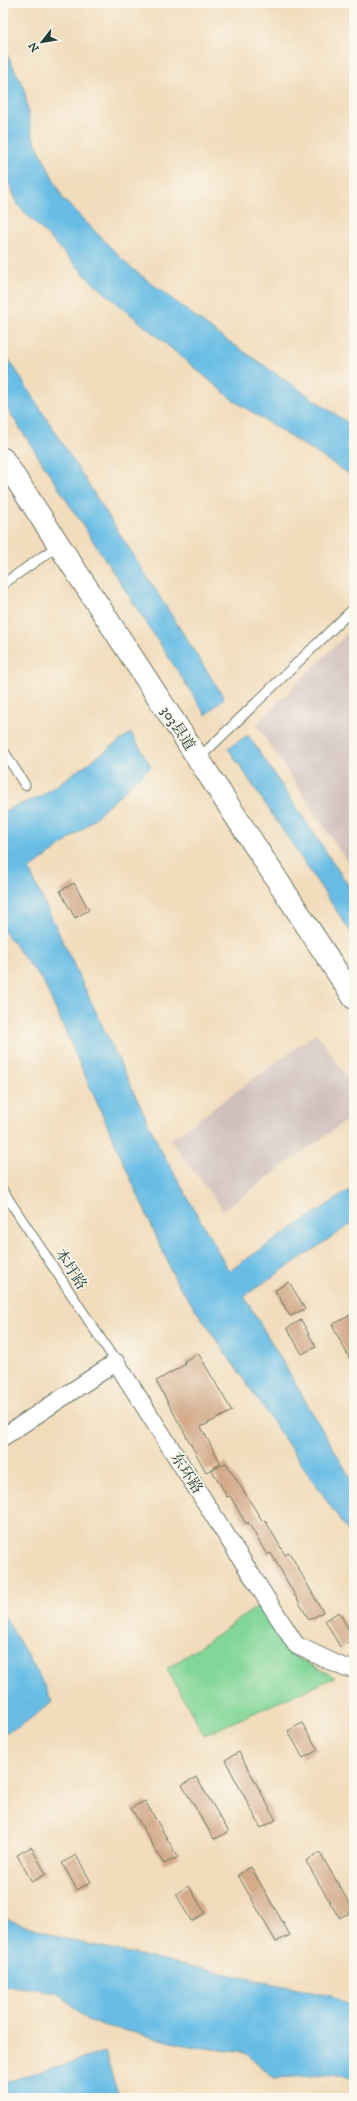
<svg xmlns="http://www.w3.org/2000/svg" width="357" height="2101" viewBox="0 0 357 2101" font-family="'IM FELL DW Pica','Noto Serif SC',serif">
<style>
.industrial{fill:#cfc0bb}
.green{fill:#81d698;stroke:#508a66}
.water{fill:#69bde5;stroke:#447d8c}
.building{fill:#d3aa8a}
.lines{fill:none;stroke-linecap:round;stroke-linejoin:round}
.lane-casing{stroke:#687563;stroke-width:11}
.street-casing{stroke:#687563;stroke-width:19}
.secondary-casing{stroke:#687563;stroke-width:24}
.lane{stroke:#fff;stroke-width:9}
.street{stroke:#fff;stroke-width:17}
.secondary{stroke:#fff;stroke-width:22}
.labels{text-anchor:middle;stroke-width:3.5;stroke-linejoin:round;paint-order:stroke}
.street-label{font-size:15px;fill:#1f3d34;stroke:#fbf7ec}
</style>
<rect width="100%" height="100%" fill="#fbf7ec"/>
<filter id="ink" filterUnits="userSpaceOnUse"><feTurbulence type="fractalNoise" baseFrequency=".025" numOctaves="2"/><feDisplacementMap in="SourceGraphic" scale="8" xChannelSelector="R" yChannelSelector="G"/><feConvolveMatrix kernelMatrix="1 2 1 2 8 2 1 2 1" color-interpolation-filters="sRGB"/></filter>
<filter id="wash" filterUnits="userSpaceOnUse"><feTurbulence type="fractalNoise" baseFrequency=".012" numOctaves="4" result="noise"/><feDisplacementMap in="SourceGraphic" scale="16" xChannelSelector="R" yChannelSelector="G"/><feGaussianBlur stdDeviation="0.9" result="paint"/><feColorMatrix in="noise" values="0 0 0 0 0 0 0 0 0 0 0 0 0 0 0 0 0 1.4 0 .05"/><feComposite in="paint" operator="in"/></filter>
<g filter="url(#wash)">
<rect width="100%" height="100%" fill="#f1dcbb"/>
<g class="industrial">
<path d="M354 627V872L256 724Z"/>
<path d="M316 1033 354 1087V1115L223 1210 170 1140Z"/>
</g>
<path class="green" d="M261 1604 294 1656 335 1677 204 1735 167 1669Z"/>
<g class="water">
<path d="M3 47 24 88 32 135 63 199 130 267 218 334 354 427V477L233 400 92 282 18 205 3 168Z"/>
<path d="M3 350 224 698 206 715 3 402Z"/>
<path d="M131 733 151 766 83 829 29 870 161 1150 229 1271 354 1187V1222L244 1296 354 1484V1540L176 1281 44 983 3 930V811L40 797Z"/>
<path d="M248 735 354 894V937L228 748Z"/>
<path d="M3 1614 44 1684 52 1702 19 1727 3 1733Z"/>
<path d="M3 1918 73 1941 335 1997 354 2008V2079L342 2074 274 2078 246 2053 189 2046 90 2022 57 1992 3 1985Z"/>
<path d="M105 2052 119 2098H3V2083Z"/>
</g>
<g id="blocks">
<g class="building">
<path d="M74 883 89 910 75 918 60 891Z"/>
<path d="M289 1282 305 1309 290 1316 275 1290Z"/>
<path d="M354 1313V1367L332 1325Z"/>
<path d="M301 1320 316 1347 302 1354 287 1328Z"/>
<path d="M198 1353 232 1411 201 1427 221 1464 206 1472 156 1381 186 1364 184 1361Z"/>
<path d="M226 1463 263 1522 265 1520 285 1555 289 1552 323 1612 309 1620 271 1553 267 1555 248 1522 246 1524 230 1496 227 1497 212 1470Z"/>
<path d="M339 1612 354 1639 340 1647 325 1620Z"/>
<path d="M302 1723 318 1750 303 1758 288 1731Z"/>
<path d="M239 1752 276 1820 261 1828 225 1760Z"/>
<path d="M196 1777 229 1832 214 1839 182 1785Z"/>
<path d="M145 1801 178 1857 164 1864 131 1808Z"/>
<path d="M31 1847 46 1874 32 1882 17 1855Z"/>
<path d="M320 1853 354 1911 339 1918 306 1861Z"/>
<path d="M76 1855 91 1882 77 1890 62 1863Z"/>
<path d="M251 1867 290 1935 276 1942 238 1875Z"/>
<path d="M189 1886 205 1913 191 1921 176 1894Z"/>
</g>
</g>
</g>
<g filter="url(#ink)">
<use href="#blocks" fill-opacity="0" stroke="#687563" stroke-width="1"/>
<g class="lines">
<g class="lane-casing">
<g id="lane">
<path d="M3 584 59 545"/>
<path d="M3 750 25 785"/>
<path d="M198 759 354 608"/>
<path d="M3 1191 116 1362"/>
</g>
</g>
<g class="street-casing">
<path id="street" d="M3 1437 116 1362 296 1645 345 1668H354"/>
</g>
<g class="secondary-casing">
<path id="secondary" d="M3 459 354 998"/>
</g>
<use href="#lane" class="lane"/>
<use href="#street" class="street"/>
<use href="#secondary" class="secondary"/>
</g>
</g>
<g class="labels">
<g class="street-label">
<text transform="translate(178 728) rotate(57)" y="5">303县道</text>
<text transform="translate(71 1269) rotate(57)" y="5">本圩路</text>
<text transform="translate(187 1473) rotate(57)" y="5">东环路</text>
</g>
</g>
<rect width="357" height="2101" fill="none" stroke="#fbf7ec" stroke-width="16"/>
<g transform="translate(42 42) rotate(239)" stroke="#fbf7ec" stroke-width="3" paint-order="stroke">
<path d="M0-3L7 15L0 10L-7 15Z" fill="#1f3d34"/>
<text y="-6" font-size="11" font-weight="bold" text-anchor="middle" fill="#1f3d34">N</text>
</g>
</svg>
